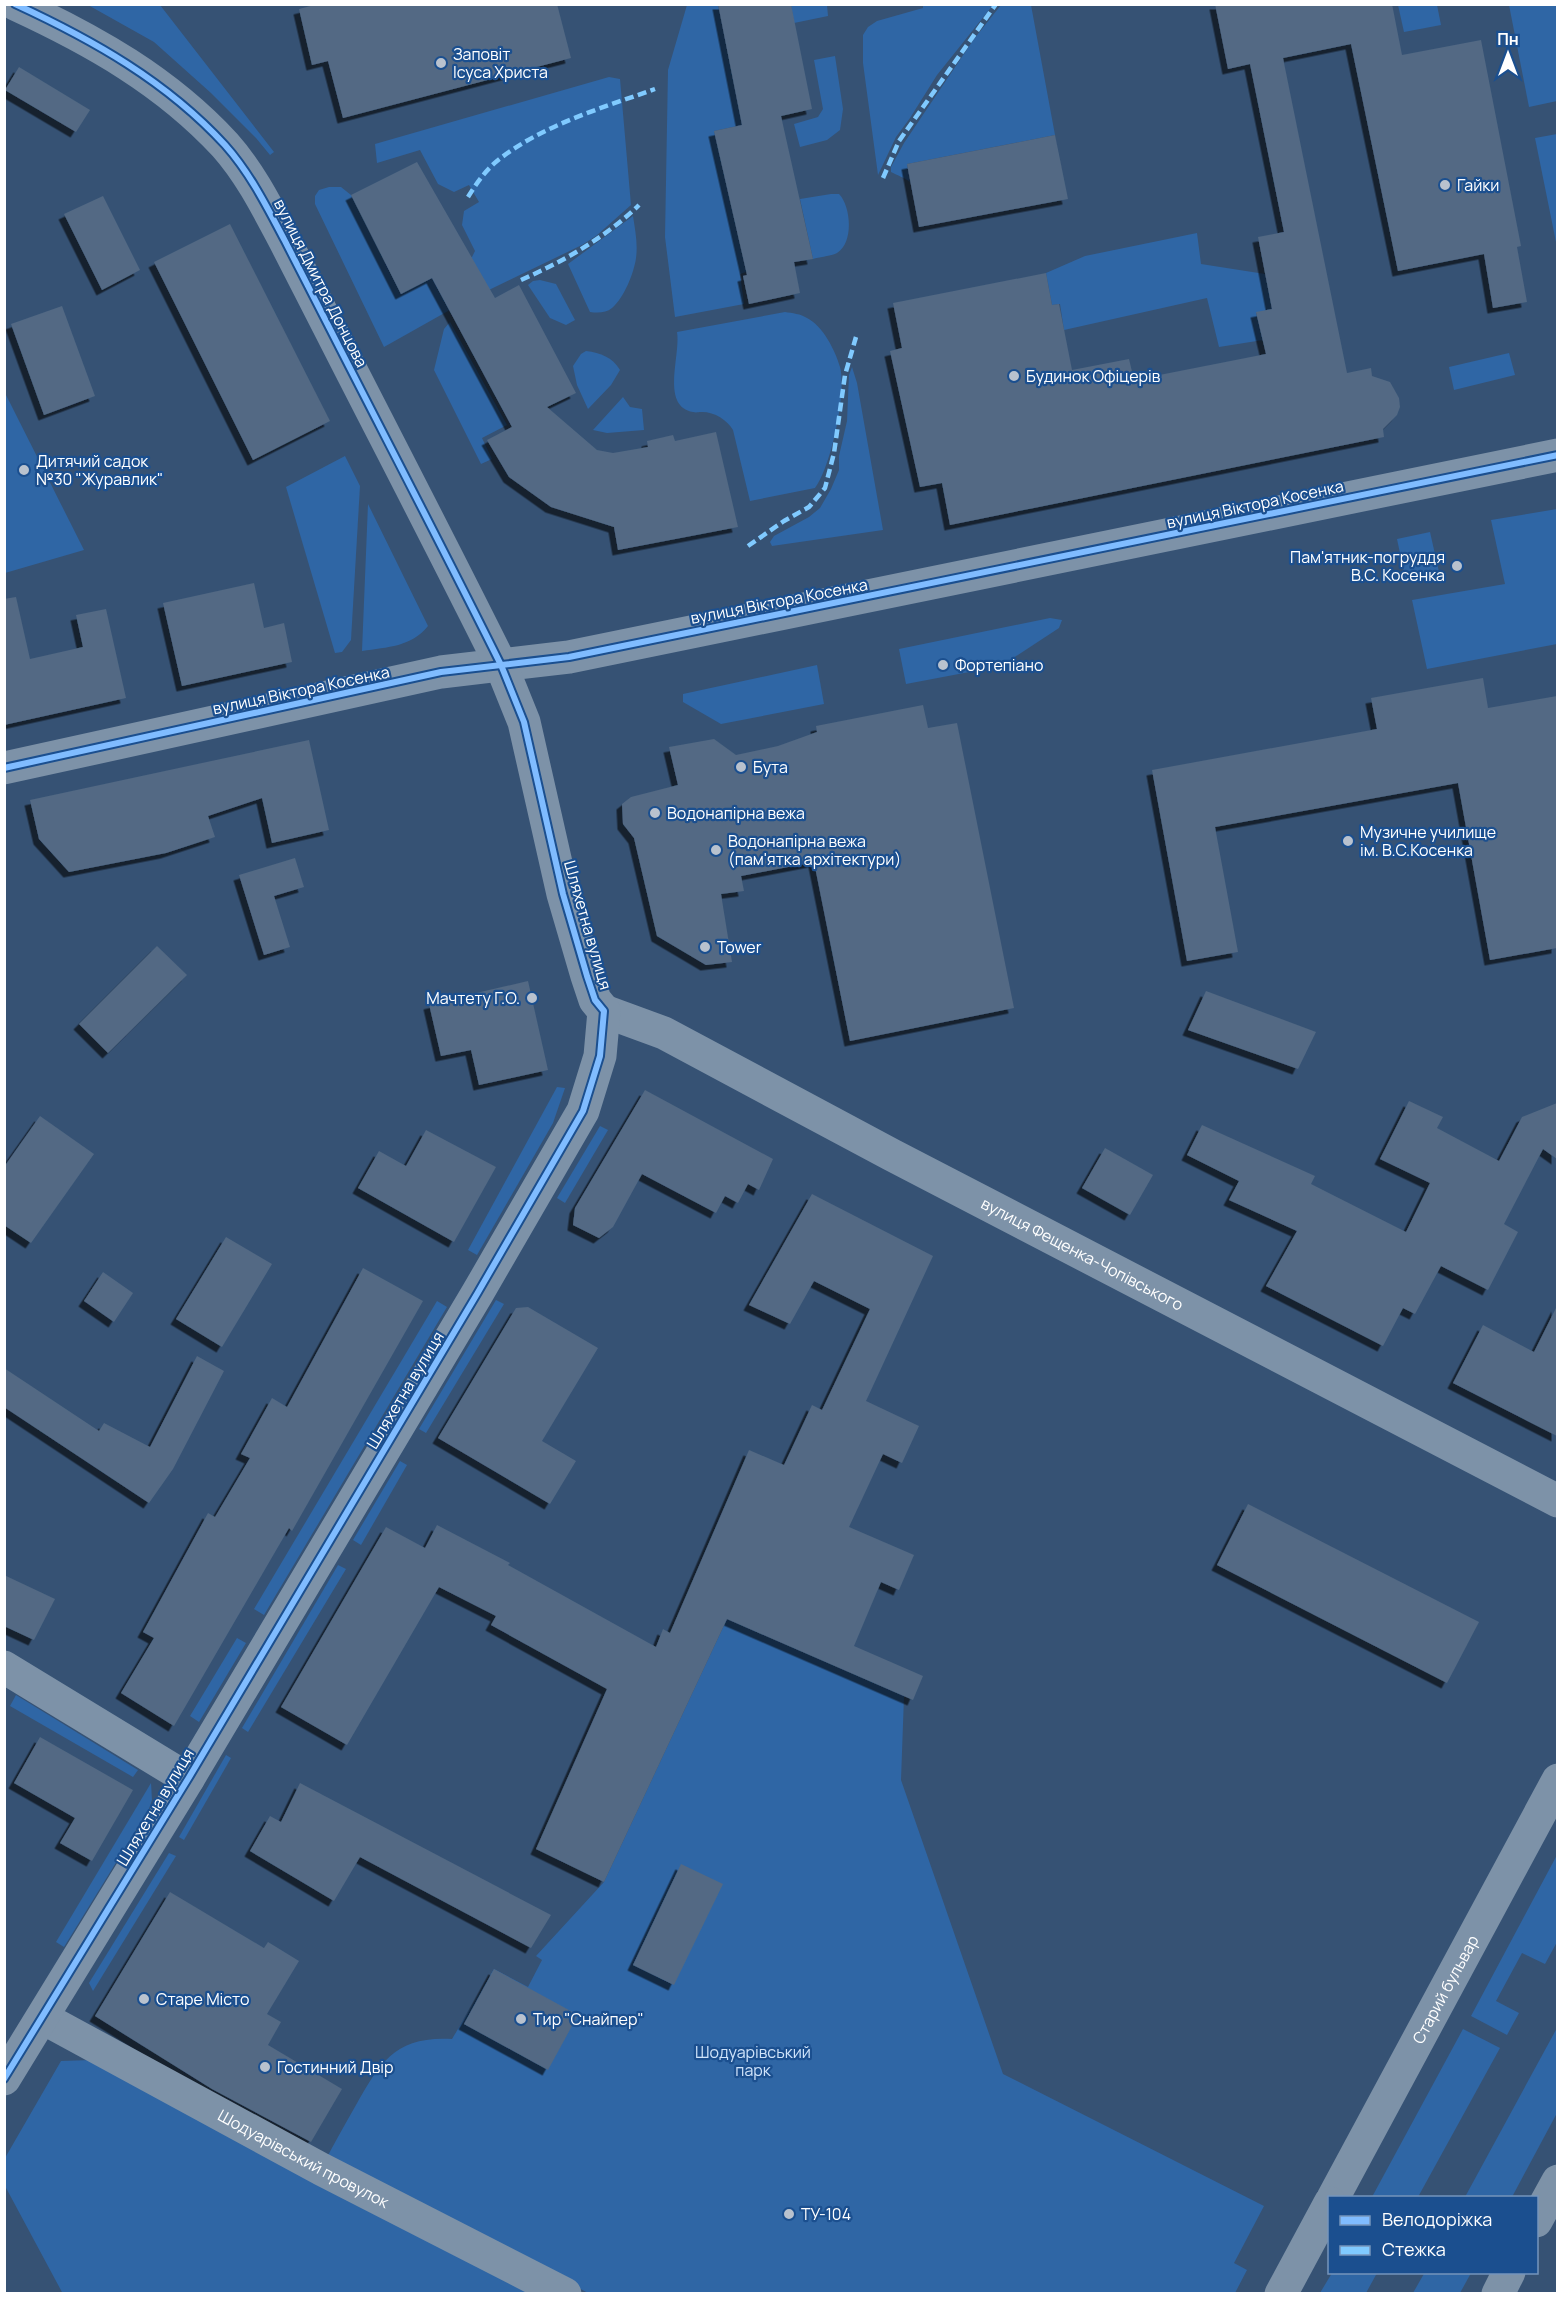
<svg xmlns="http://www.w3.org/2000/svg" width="1562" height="2298" viewBox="0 0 1562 2298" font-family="Manrope,sans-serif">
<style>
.green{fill:#2f66a5}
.building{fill:#526984;filter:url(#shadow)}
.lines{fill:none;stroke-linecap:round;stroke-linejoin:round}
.minor{stroke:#7d92a8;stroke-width:33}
.quiet{stroke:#80caff;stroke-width:4.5;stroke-dasharray:9 4.5;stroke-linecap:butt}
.cycleway-casing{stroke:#1b4f8f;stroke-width:10}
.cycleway{stroke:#80bcff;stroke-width:6}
.poi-dot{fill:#b9c2ce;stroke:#1b4f8f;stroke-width:2}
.labels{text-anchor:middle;stroke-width:4.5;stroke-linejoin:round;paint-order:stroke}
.poi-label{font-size:16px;fill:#fff;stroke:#1b4f8f;text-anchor:start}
.street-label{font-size:16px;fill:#fff;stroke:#1b4f8f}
.park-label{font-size:16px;fill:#cfe3fa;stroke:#1b4f8f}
</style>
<defs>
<filter id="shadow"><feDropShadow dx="-5.5" dy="5.5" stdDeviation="0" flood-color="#0009"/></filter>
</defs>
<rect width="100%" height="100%" fill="#365274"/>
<g class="green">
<path d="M88 5H160L274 152 270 155 256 138 211 93 154 42Z"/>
<path d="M687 5H718L742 125 714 131 746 272 740 274 744 304 675 317 665 237 668 70Z"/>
<path d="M791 5H827L828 16 794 23Z"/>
<path d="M923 5H993L937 75 910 118 896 137 878 175 863 63V35L868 27 877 21 923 8Z"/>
<path d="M1001 5H1031L1055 135 907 164 910 182C904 177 898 176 891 172V167L904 143 974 39Z"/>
<path d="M1398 5H1437L1441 25 1404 32Z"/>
<path d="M1509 5H1557V101L1529 107Z"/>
<path d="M835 56 843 109 840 130 827 140 800 147 794 124 818 117 823 109 814 60Z"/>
<path d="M609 77 620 79 631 205 596 236 582 245 464 302 384 347 315 204V196L319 190 329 187H341L351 195 401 294 472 257 475 251 462 225 464 211 479 202 469 185 454 192 438 184 420 150 377 163 375 144Z"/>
<path d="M1557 134H1558L1557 247 1535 138Z"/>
<path d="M831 194H839C851 206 854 243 837 253 831 256 820 257 813 259L800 199Z"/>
<path d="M633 216C635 229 638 244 636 258 634 273 624 298 612 308 606 313 598 313 590 312L568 264Z"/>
<path d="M1197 233 1201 264 1265 274 1272 309 1256 313 1263 340 1219 347 1207 298 1064 330 1060 304 1052 305 1046 273 1085 256Z"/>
<path d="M540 280 556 284 575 320 566 325 550 318 528 285 533 281Z"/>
<path d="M785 312C792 313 801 314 807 318 823 326 835 350 840 367 847 392 831 467 815 488L750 501 733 430C727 420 715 412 702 412 697 412 697 413 693 412 660 406 681 355 677 332Z"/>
<path d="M450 322 507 425 482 438 492 459 481 464 434 370 444 329Z"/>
<path d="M586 351C601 353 612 357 620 370L611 385 588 409 577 385 573 366 581 354Z"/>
<path d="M1509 353 1515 375 1454 390 1449 367Z"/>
<path d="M852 367 857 383 883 530 772 546 770 542 774 536 809 517 820 508 831 489 839 470V456L847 421 849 375Z"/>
<path d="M4 391 84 550 5 573H4Z"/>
<path d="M623 397 630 407 642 409 644 430 607 433 593 430Z"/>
<path d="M345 456 360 486 351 640 342 652 335 653 286 487Z"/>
<path d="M368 504 428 626C411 647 388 647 362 651Z"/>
<path d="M1557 509V644L1427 669 1412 600 1505 584 1491 520Z"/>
<path d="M1430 532 1439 572 1405 577 1397 539Z"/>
<path d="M1050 618 1062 620 1059 628 1001 666 906 684 899 649Z"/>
<path d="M817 665 824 704 721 724 683 702V694Z"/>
<path d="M557 1087 565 1088 553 1123 477 1255 468 1250Z"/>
<path d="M600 1126 608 1130 565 1203 557 1198Z"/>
<path d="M496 1300 504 1304 426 1433 419 1429Z"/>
<path d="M437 1301 447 1307 264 1615 254 1609Z"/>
<path d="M400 1461 407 1465 361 1545 353 1540Z"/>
<path d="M338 1565 346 1569 248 1732 242 1728Z"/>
<path d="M727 1619 904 1696 901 1780 1003 2074 1264 2206 1234 2263 1247 2270 1235 2293 590 2294 575 2286 572 2294H63L5 2186V2158L61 2061 92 2060 324 2163C334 2144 345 2124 356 2105 381 2061 396 2036 452 2039L494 1969 528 1987 542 1960 536 1956 604 1882Z"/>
<path d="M237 1638 246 1643 199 1722 190 1716Z"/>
<path d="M16 1695 138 1770 133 1777 10 1706Z"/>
<path d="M226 1755 231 1758 184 1840 179 1837Z"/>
<path d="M151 1783 152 1800 149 1809 64 1947 56 1942Z"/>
<path d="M169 1853 176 1856 93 1991 89 1983Z"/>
<path d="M1557 1855V1942L1545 1964 1522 1953 1496 2001 1519 2013 1507 2035 1471 2016Z"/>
<path d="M1557 2028V2113L1512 2197H1465Z"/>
<path d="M1463 2029 1500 2048 1418 2197H1372Z"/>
<path d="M1425 2272H1471V2273L1460 2293H1413Z"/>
<path d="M1332 2273V2272L1377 2273 1366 2293H1320Z"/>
</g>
<g class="building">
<path d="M318 4H557L571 58 343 118 328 61 312 65 299 9Z"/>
<path d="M718 4H791L812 109 781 116 813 259 794 262 800 293 749 304 743 276 747 275 714 131 742 125Z"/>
<path d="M1215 4H1392L1402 55 1481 40 1521 246 1517 247 1527 302 1493 308 1484 254 1398 271 1351 44 1283 58 1347 373 1371 368 1372 376 1390 382 1399 398 1400 407 1397 415 1383 429 1384 437 950 525 942 483 920 487 890 351 902 348 893 303 1046 273 1052 305 1059 304 1072 370 1129 359 1134 380 1266 354 1256 312 1272 309 1258 237 1284 232 1250 64 1228 69Z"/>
<path d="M19 67 90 110 76 132 5 90Z"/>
<path d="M1055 135 1068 199 919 227 907 164Z"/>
<path d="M417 162 495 298 519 285 576 393 547 407 597 450 613 453 648 447 647 441 673 435 675 441 716 432 738 527 618 550 614 527 551 507 509 477 487 440 512 427 432 278 401 294 351 195Z"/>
<path d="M103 196 140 270 102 290 64 214Z"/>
<path d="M230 224 330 421 253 460 154 262Z"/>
<path d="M62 306 95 396 44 415 11 324Z"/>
<path d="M254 583 264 628 284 623 292 662 182 686 163 603Z"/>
<path d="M16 597 30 659 83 647 76 615 106 609 126 698 4 725V599Z"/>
<path d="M1483 678 1488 708 1557 696V948L1490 960 1458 783 1215 827 1238 952 1187 961 1152 770 1377 729 1371 698Z"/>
<path d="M923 705 928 728 957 723 1014 1008 850 1041 814 862 741 876 744 891 721 894 732 962 706 965 657 936 634 838 623 824 622 804 631 797 678 785 669 747 714 739 736 755 778 746 817 732 816 726Z"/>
<path d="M309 740 329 830 272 843 262 798 208 816 215 837 166 853 69 872 39 839 30 800Z"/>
<path d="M295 858 304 887 274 896 290 947 264 955 239 875Z"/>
<path d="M157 946 187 975 108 1053 79 1024Z"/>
<path d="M528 981 548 1070 479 1085 471 1050 441 1056 429 1004Z"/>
<path d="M1206 991 1316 1032 1298 1069 1188 1030Z"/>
<path d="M645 1090 773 1159 759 1190 748 1184 738 1203 725 1196 716 1213 642 1174 613 1227 599 1238 573 1225 575 1208Z"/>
<path d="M1409 1101 1443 1117 1437 1128 1499 1161 1522 1117 1557 1103V1159L1543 1149 1504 1224 1518 1232 1488 1290 1441 1266 1415 1314 1403 1308 1383 1346 1266 1286 1297 1231 1229 1200 1239 1181 1187 1155 1202 1125 1315 1176 1311 1184 1406 1232 1430 1183 1380 1159Z"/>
<path d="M40 1116 94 1154 31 1243 4 1225V1167Z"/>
<path d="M426 1130 496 1167 454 1242 358 1188 379 1151 406 1166Z"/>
<path d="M1105 1148 1153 1175 1130 1215 1082 1188Z"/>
<path d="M812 1194 933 1256 866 1401 919 1426 902 1463 883 1454 849 1527 914 1555 899 1590 881 1582 854 1646 923 1676 913 1700 727 1619 604 1882 536 1849 607 1689 491 1625 496 1616 439 1587 347 1745 281 1707 386 1527 425 1548 437 1525 510 1563 508 1565 656 1647 663 1629 670 1633 749 1450 784 1465 812 1405 822 1410 870 1309 814 1281 790 1324 749 1305Z"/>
<path d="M226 1237 272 1264 222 1347 176 1319Z"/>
<path d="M363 1268 423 1301 292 1531 289 1528 174 1726 121 1693 154 1638 143 1632 208 1513 215 1517 250 1458 241 1454 272 1398 287 1407Z"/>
<path d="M103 1272 133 1293 114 1322 84 1301Z"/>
<path d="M1557 1306V1436L1453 1383 1483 1325 1534 1352Z"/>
<path d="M528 1307 598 1348 542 1441 576 1461 550 1504 438 1438 516 1308Z"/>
<path d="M197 1356 224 1371 173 1469 149 1503 4 1407V1368L99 1431 104 1423 150 1447Z"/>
<path d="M1248 1504 1479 1622 1447 1683 1217 1565Z"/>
<path d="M4 1575 55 1599 34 1640 4 1626Z"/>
<path d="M40 1737 133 1790 92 1861 60 1843 75 1818 14 1783Z"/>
<path d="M300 1783 551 1915 531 1948 360 1857 334 1901 250 1851 270 1816 281 1822Z"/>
<path d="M681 1864 723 1884 674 1985 633 1965Z"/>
<path d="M170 1892 264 1948 268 1942 299 1961 267 2014 281 2022 268 2045 342 2089 311 2142 212 2089 95 2016Z"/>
<path d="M494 1969 578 2015 548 2070 464 2024Z"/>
</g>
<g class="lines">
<g class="minor">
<path d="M4 768 441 672 569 657 1558 455"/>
<path id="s1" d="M604 1011 664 1033 892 1155 1558 1501"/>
<path d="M4 1667 188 1779"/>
<path id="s2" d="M43 2018 321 2169 565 2294"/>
<path d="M4 2079 188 1779 477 1294 583 1111 600 1056 604 1011 595 1000 587 976 563 894 524 722 501 665C445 552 387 441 330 329 315 300 300 270 285 241 267 207 250 173 225 145 166 81 93 40 15 4"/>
<path id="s3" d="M1333 2198 1558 1780"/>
<path d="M1536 2221 1558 2181"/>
<path d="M1281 2294 1330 2203"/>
<path d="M1498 2294 1509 2272"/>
</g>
<g class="quiet">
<path d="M883 178 899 141 996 4"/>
<path d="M468 197C476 184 485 171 497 161 542 125 602 108 655 89"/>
<path d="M521 280C564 261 605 238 639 205"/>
<path d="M748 546 784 521 809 507 825 488 834 453 845 375 856 337"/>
</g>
<g class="cycleway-casing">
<g id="cycleway">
<path d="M4 768 441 672 569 657 1558 455"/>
<path d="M4 2079 188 1779 477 1294 583 1111 600 1056 604 1011 595 1000 587 976 563 894 524 722 501 665C445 552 387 441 330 329 315 300 300 270 285 241 267 207 250 173 225 145 166 81 93 40 15 4"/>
</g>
</g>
<use href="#cycleway" class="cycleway"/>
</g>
<g class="poi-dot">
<circle cx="441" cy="63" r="6"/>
<circle cx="1445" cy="185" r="6"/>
<circle cx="1014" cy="376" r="6"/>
<circle cx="24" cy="470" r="6"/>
<circle cx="1457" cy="566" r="6"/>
<circle cx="943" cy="665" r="6"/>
<circle cx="741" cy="767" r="6"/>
<circle cx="655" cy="813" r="6"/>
<circle cx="1348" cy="841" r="6"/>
<circle cx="716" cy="850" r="6"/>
<circle cx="705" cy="947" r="6"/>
<circle cx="532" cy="998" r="6"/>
<circle cx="144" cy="1999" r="6"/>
<circle cx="521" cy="2019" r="6"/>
<circle cx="265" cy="2067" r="6"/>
<circle cx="789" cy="2214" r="6"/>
</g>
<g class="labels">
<g class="poi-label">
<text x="453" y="60">Заповіт<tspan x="453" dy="18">Ісуса Христа</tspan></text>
<text x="1457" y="191">Гайки</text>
<text x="1026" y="382">Будинок Офіцерів</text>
<text x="36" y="467">Дитячий садок<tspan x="36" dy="18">№30 "Журавлик"</tspan></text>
<text x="1445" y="563" text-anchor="end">Пам'ятник-погруддя<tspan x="1445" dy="18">В.С. Косенка</tspan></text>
<text x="955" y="671">Фортепіано</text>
<text x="753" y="773">Бута</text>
<text x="667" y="819">Водонапірна вежа</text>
<text x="1360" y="838">Музичне училище<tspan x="1360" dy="18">ім. В.С.Косенка</tspan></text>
<text x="728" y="847">Водонапірна вежа<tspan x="728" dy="18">(пам'ятка архітектури)</tspan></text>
<text x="717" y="953">Tower</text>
<text x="520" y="1004" text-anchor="end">Мачтету Г.О.</text>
<text x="156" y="2005">Старе Місто</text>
<text x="533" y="2025">Тир "Снайпер"</text>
<text x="277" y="2073">Гостинний Двір</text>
<text x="801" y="2220">ТУ-104</text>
</g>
<g class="street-label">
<text transform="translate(321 283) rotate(63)" y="6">вулиця Дмитра Донцова</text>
<text transform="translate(1255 504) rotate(-12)" y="6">вулиця Віктора Косенка</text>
<text transform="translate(779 601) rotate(-11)" y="6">вулиця Віктора Косенка</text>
<text transform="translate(301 690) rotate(-12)" y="6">вулиця Віктора Косенка</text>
<text transform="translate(588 925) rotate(74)" y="6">Шляхетна вулиця</text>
<text dy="6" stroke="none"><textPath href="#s1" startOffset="537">вулиця Фещенка-Чопівського</textPath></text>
<text transform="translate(405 1390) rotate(-59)" y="6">Шляхетна вулиця</text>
<text transform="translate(155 1807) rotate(-59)" y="6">Шляхетна вулиця</text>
<text dy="6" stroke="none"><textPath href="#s3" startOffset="237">Старий бульвар</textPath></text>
<text dy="6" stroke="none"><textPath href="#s2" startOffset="296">Шодуарівський провулок</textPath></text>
</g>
<g class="park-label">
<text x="753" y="2058">Шодуарівський<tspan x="753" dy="18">парк</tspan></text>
</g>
</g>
<rect width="1562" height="2298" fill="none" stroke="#ffffff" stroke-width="12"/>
<rect x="1328" y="2196" width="210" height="78" fill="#1b4f8f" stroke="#7695bc" stroke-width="1.5"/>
<rect x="1340" y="2216" width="30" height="9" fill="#80bcff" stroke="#7695bc" stroke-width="1.5"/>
<text x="1382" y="2226" font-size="18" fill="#ffffff">Велодоріжка</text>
<rect x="1340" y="2246" width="30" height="9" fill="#80caff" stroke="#7695bc" stroke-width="1.5"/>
<text x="1382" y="2256" font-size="18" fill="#ffffff">Стежка</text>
<g transform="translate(1508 54)" stroke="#1b4f8f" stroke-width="4.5" paint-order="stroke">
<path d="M0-4.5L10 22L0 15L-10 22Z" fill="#ffffff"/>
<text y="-9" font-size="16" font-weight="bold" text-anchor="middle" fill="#ffffff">Пн</text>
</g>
</svg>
